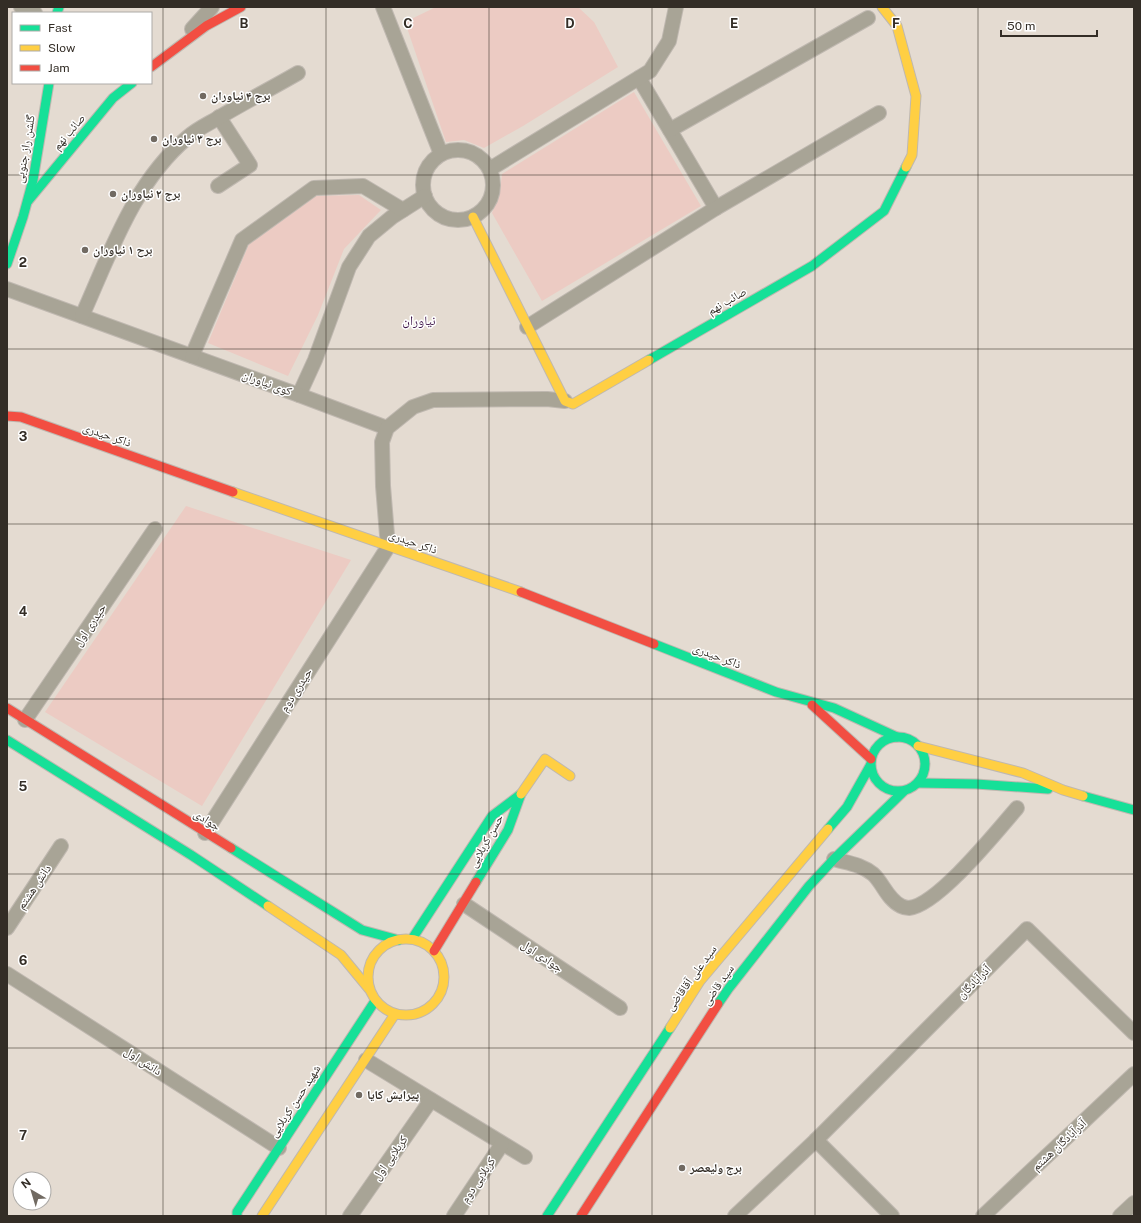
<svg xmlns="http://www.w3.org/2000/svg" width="1141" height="1223" viewBox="0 0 1141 1223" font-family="'Public Sans','Noto Naskh Arabic',sans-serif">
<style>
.grass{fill:#eccbc3}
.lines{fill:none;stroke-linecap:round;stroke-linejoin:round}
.street-casing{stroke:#bfb8b0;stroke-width:16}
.fast-casing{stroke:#bfb8b0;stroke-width:11}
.slow-casing{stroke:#bfb8b0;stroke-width:11}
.jam-casing{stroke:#bfb8b0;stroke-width:11}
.street{stroke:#a8a496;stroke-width:14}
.fast{stroke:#16e098;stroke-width:9}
.slow{stroke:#ffcf43;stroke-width:9}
.jam{stroke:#f24e42;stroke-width:9}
.grid{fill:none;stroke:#332d26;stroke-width:1;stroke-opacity:0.55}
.poi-dot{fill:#716a62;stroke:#fff;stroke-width:1.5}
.labels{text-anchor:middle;stroke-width:3;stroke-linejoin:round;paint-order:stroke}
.poi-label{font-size:12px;font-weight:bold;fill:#332d26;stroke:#fff;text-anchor:start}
.street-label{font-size:12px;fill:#332d26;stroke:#fff}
.neighbourhood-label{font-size:13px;fill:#3e1549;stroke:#fff}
.grid-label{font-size:13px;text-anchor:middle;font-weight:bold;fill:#332d26;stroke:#fff;stroke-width:3;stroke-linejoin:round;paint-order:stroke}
</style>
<rect width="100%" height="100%" fill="#e4dbd1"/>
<g class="grass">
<path d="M436 7H578L594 22 618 67 523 126 484 148 464 140 446 142 405 22Z"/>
<path d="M634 92 701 206 542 301 492 213 500 192 502 174Z"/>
<path d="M359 195 381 210 344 249 318 315 288 376 208 343 249 244 316 196Z"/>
<path d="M186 506 351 560 202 806 45 712Z"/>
</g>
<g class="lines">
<g class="street-casing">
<g id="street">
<path d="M21 7 35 13"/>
<path d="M383 7 441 154"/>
<path d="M192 29 212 7"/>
<path d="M639 78 716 208"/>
<path d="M670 130 868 18"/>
<circle cx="458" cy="185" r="35"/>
<path d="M490 169 650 71 669 41 676 7"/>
<path d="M218 186 250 165 219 117"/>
<path d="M7 289 299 395 315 360 349 267 369 236 392 217 425 196"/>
<path d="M82 316C110 254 133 183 188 137 197 129 208 124 218 118 245 102 272 88 298 73"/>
<path d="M527 327 716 208 879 113"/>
<path d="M192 356 242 240 314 188 363 186 403 210"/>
<path d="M299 395 387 428"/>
<path d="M25 720 155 529"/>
<path d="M205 833 388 547 383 486 382 442 387 428 413 407 433 400 547 399 565 401"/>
<path d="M834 859C847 863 861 864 873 874 883 883 887 899 901 906 903 907 906 908 909 908 938 905 997 831 1017 808"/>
<path d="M464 904 620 1008"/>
<path d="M7 928 61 846"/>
<path d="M7 974 279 1148"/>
<path d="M366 1060 525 1157"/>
<path d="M816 1140 892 1216"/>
<path d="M350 1216 431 1100"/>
<path d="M454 1216 502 1144"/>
<path d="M735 1216 816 1140 1027 929 1134 1033"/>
<path d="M983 1216 1134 1074"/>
<path d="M1120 1216 1134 1203"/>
</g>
</g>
<g class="fast-casing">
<g id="fast">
<path d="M57 13 59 7"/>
<path d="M28 201 113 98 132 83"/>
<path d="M7 264 23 217 33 180 49 83"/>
<path d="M649 360 812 266 884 211 906 167"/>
<path d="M654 644 776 692 834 708 897 737"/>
<circle cx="898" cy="764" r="27"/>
<path d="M7 740 191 855 268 906"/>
<path d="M918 783 976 784 1048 789"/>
<path d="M1083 796 1134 810"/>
<path d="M828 829 847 807 870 766"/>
<path d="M231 848 362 930 399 940"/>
<path d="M412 939 492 816 521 794 508 830 476 882"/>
<path d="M718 1004 729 988 809 886 834 859 904 791"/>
<path d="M237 1216V1212L375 1001"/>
<path d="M547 1216 670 1028"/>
</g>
</g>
<g class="slow-casing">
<g id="slow">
<path d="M882 7 897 26 916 96 912 155 906 167"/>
<path d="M473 217 565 401 573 404 649 360"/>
<path d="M233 492 521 592"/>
<path d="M918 746 1023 773 1063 790 1083 796"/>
<path d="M521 794 545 759 570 776"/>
<path d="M268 906 341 955 369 989"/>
<circle cx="406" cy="977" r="38"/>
<path d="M670 1028 700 981 828 829"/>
<path d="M262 1216 395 1014"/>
</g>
</g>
<g class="jam-casing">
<g id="jam">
<path d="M151 67 206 26 241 7"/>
<path d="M7 416 21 417 233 492"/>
<path d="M521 592 654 644"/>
<path d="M812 705 871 759"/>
<path d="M7 708 231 848"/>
<path d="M434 951 476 882"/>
<path d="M581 1216 718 1004"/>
</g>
</g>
<use href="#street" class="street"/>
<use href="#fast" class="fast"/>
<use href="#slow" class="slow"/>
<use href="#jam" class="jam"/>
</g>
<path class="grid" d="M163 7V1216M326 7V1216M489 7V1216M652 7V1216M815 7V1216M978 7V1216M7 175H1134M7 349H1134M7 524H1134M7 699H1134M7 874H1134M7 1048H1134"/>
<g class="poi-dot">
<circle cx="203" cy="96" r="4"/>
<circle cx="154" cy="139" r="4"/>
<circle cx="113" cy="194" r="4"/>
<circle cx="85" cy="250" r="4"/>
<circle cx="359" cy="1095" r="4"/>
<circle cx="682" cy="1168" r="4"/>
</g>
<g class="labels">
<g class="poi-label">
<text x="211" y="100">برج ۴ نیاوران</text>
<text x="162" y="143">برج ۳ نیاوران</text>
<text x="121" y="198">برج ۲ نیاوران</text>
<text x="93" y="254">برح ۱ نیاوران</text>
<text x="367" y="1099">پیرایش کایا</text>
<text x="690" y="1172">برج ولیعصر</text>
</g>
<g class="street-label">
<text transform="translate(69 132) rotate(-50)" y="4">صائب نهم</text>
<text transform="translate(25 149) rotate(-80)" y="4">گلشن راز جنوبی</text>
<text transform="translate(727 301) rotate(-30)" y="4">صائب نهم</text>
<text transform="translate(267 383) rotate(20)" y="4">کوی نیاوران</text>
<text transform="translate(107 435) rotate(19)" y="4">ذاکر حیدری</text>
<text transform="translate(413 542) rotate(19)" y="4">ذاکر حیدری</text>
<text transform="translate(90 625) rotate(-56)" y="4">حیدری اول</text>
<text transform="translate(717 656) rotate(21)" y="4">ذاکر حیدری</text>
<text transform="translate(296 690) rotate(-57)" y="4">حیدری دوم</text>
<text transform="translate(207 820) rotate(32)" y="4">جوادی</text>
<text transform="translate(486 841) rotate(-61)" y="4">حسن کربلایی</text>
<text transform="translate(34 887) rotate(-56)" y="4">دانش هشتم</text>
<text transform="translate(542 956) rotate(34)" y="4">جوادی اول</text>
<text transform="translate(691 978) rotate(-54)" y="4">سید علی آقاقاضی</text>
<text transform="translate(974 982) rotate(-45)" y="4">آذرآبادگان</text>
<text transform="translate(718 985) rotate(-55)" y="4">سید قاضی</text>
<text transform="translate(143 1061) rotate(33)" y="4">دانش اول</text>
<text transform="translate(295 1101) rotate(-57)" y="4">شهید حسن کربلایی</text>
<text transform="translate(1059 1145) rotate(-43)" y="4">آذرآبادگان هشتم</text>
<text transform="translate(390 1158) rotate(-55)" y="4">کربلایی اول</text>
<text transform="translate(478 1180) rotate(-56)" y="4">کربلایی دوم</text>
</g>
<g class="neighbourhood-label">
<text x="419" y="325">نیاوران</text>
</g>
</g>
<g class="grid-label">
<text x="244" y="28">B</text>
<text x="408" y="28">C</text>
<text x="570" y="28">D</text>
<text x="734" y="28">E</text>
<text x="896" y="28">F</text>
<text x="23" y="267">2</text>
<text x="23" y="441">3</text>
<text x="23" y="616">4</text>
<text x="23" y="791">5</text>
<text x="23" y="965">6</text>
<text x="23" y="1140">7</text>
</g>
<rect width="1141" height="1223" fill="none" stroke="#332d26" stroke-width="16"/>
<rect x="12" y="12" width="140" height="72" fill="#ffffff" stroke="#adaba8"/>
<rect x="20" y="25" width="20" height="6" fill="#16e098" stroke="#adaba8"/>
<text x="48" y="32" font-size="12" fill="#332d26">Fast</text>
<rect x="20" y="45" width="20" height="6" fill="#ffcf43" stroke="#adaba8"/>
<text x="48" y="52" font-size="12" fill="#332d26">Slow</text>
<rect x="20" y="65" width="20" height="6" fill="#f24e42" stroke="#adaba8"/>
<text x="48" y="72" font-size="12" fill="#332d26">Jam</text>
<g transform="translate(32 1191) rotate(322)"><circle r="19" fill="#ffffff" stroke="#adaba8"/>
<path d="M0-3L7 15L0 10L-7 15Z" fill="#716a62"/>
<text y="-6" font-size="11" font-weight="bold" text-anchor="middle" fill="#332d26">N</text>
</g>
<path d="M1001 30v6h96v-6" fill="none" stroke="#332d26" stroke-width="2"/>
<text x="1007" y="30" font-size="12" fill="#332d26" stroke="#ffffff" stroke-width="3" paint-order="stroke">50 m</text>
</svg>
